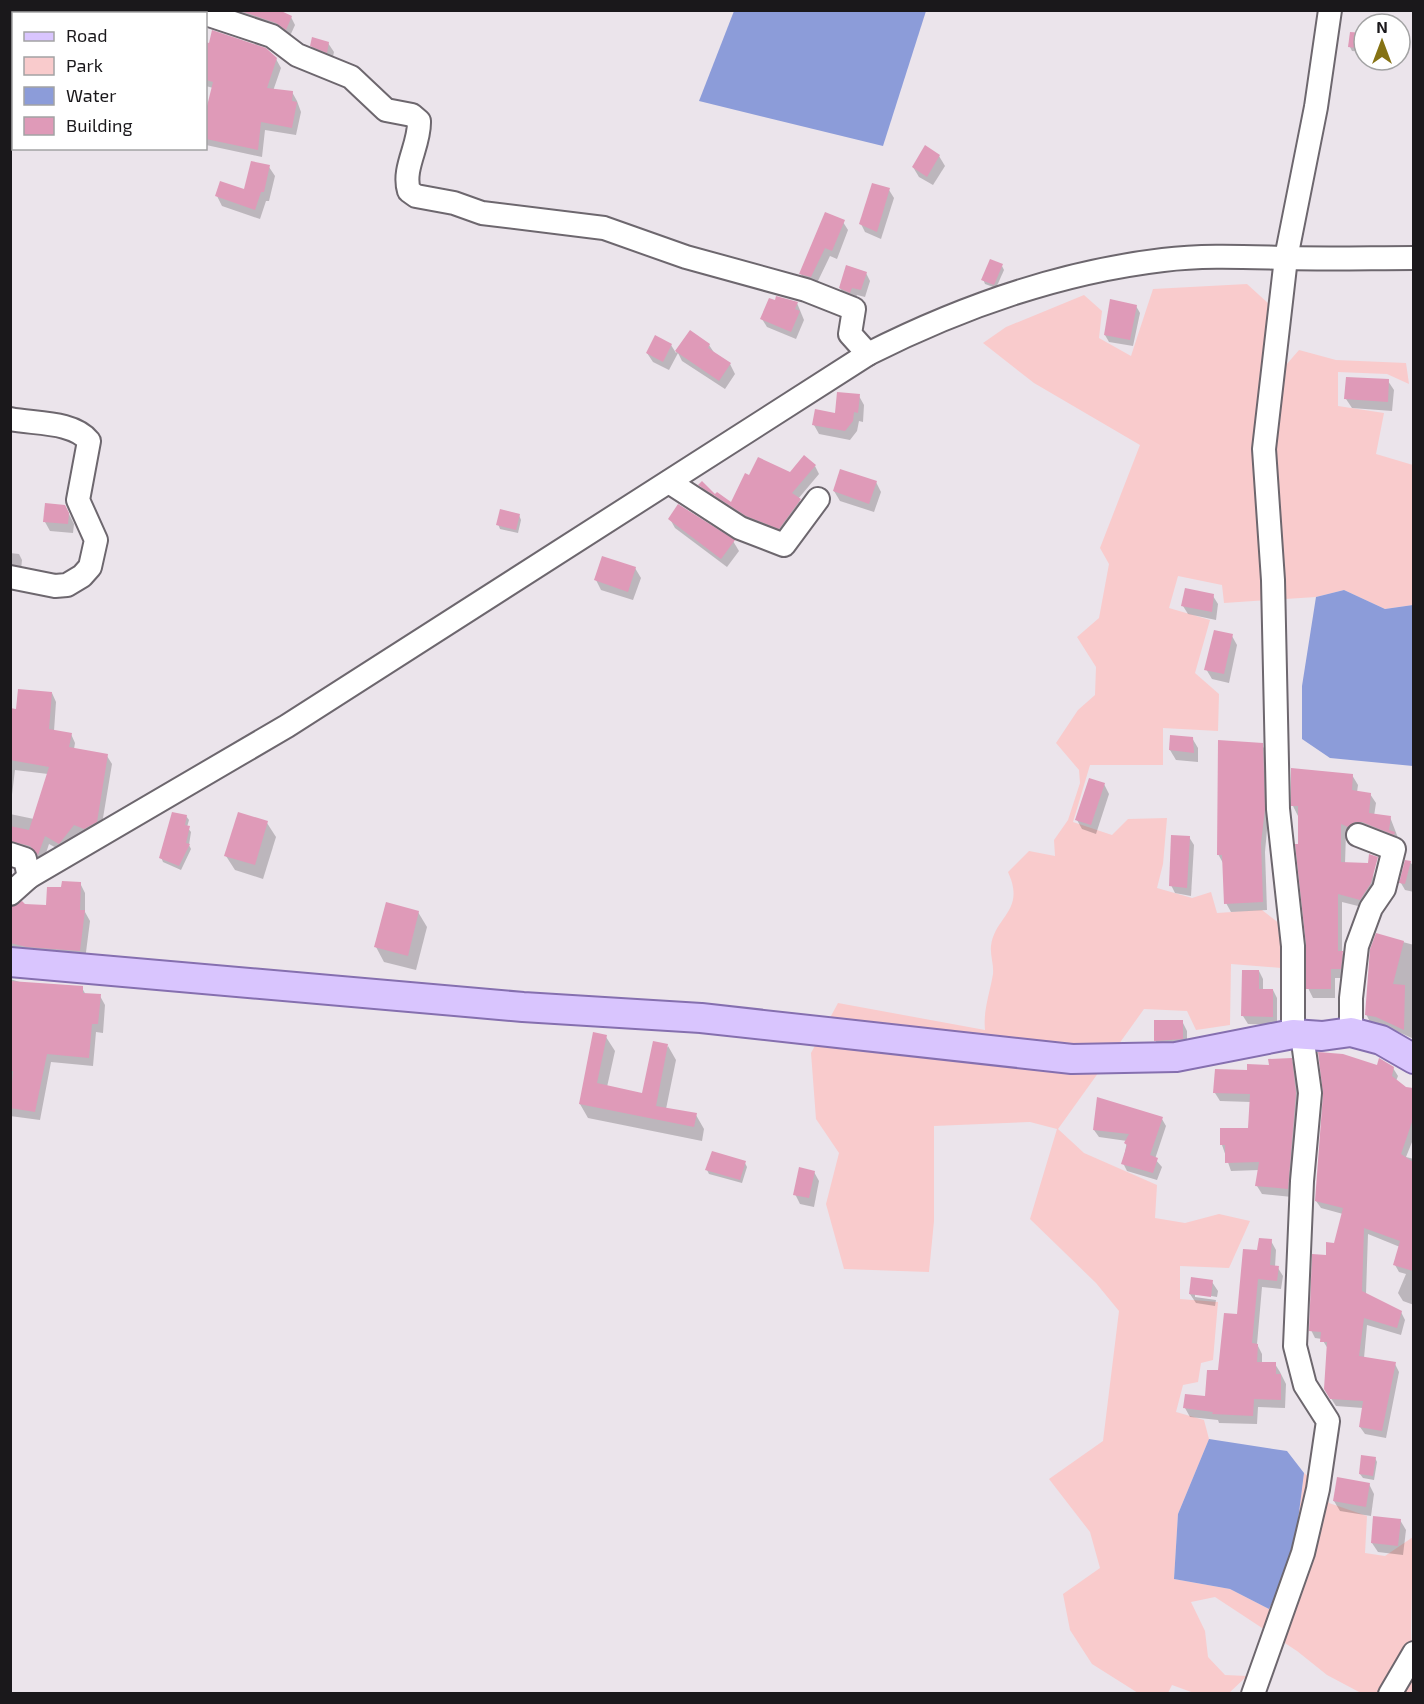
<svg xmlns="http://www.w3.org/2000/svg" width="1424" height="1704" viewBox="0 0 1424 1704" font-family="'Exo 2',sans-serif">
<style>
.green{fill:#f9cbcc}
.water{fill:#8c9cd9}
.shadow{fill:#0003}
.building{fill:#df9ab8}
.lines{fill:none;stroke-linecap:round;stroke-linejoin:round}
.minor-casing{stroke:#6d676e;stroke-width:26}
.major-casing{stroke:#856faf;stroke-width:32}
.minor{stroke:#fff;stroke-width:22}
.major{stroke:#d9c5fe;stroke-width:28}
</style>
<rect width="100%" height="100%" fill="#ebe4eb"/>
<path class="green" d="M1247 284 1282 316 1286 365 1299 350 1336 360 1406 363 1409 384 1387 374 1338 372V406L1384 413 1376 454 1413 465V605L1385 609 1344 590 1316 597 1224 603 1222 585 1178 576 1169 608 1210 620 1195 673 1219 694 1218 731 1163 728V765H1090L1073 822 1112 835 1128 819 1167 818 1163 864 1157 888 1192 898 1211 892 1217 913 1262 910 1280 924 1281 968 1231 964 1230 1025 1196 1030 1187 1011 1144 1009 1058 1129 1084 1153 1157 1185 1155 1218 1185 1223 1219 1214 1250 1221 1229 1268 1180 1266V1299L1218 1302 1213 1360 1201 1363 1198 1382 1183 1385 1176 1412 1204 1420 1209 1439 1178 1514 1174 1579 1230 1589 1269 1609 1293 1560 1304 1473 1326 1492 1329 1503 1367 1516 1365 1553 1385 1556 1413 1537 1411 1630 1413 1693H1361L1327 1675 1297 1651 1215 1597 1191 1602 1205 1631 1208 1657 1225 1675 1247 1676 1229 1693H1194L1172 1685 1168 1693H1138L1092 1664 1070 1630 1063 1594 1100 1568 1090 1532 1049 1479 1103 1441 1119 1311 1096 1283 1030 1219 1057 1129 1030 1122 934 1126V1221L929 1272 844 1269 826 1204 839 1153 816 1119 811 1053 838 1003 985 1030C983 1010 990 993 993 974 994 965 990 955 991 946 995 916 1026 911 1008 872L1029 851 1055 856 1054 840 1068 820 1080 783 1079 770 1056 743 1078 710 1095 695 1096 667 1077 637 1099 618 1109 564 1100 548 1140 445 1034 383 983 343 1006 327 1084 295 1102 311 1099 338 1131 356 1153 289Z"/>
<g class="water">
<path d="M734 11H926L883 146 699 101Z"/>
<path d="M1344 590 1385 609 1413 605V766L1330 758 1302 739V686L1316 597Z"/>
<path d="M1209 1439 1287 1451 1304 1473 1293 1560 1269 1609 1230 1589 1174 1579 1178 1514Z"/>
</g>
<g class="shadow">
<path d="M33 10H108L109 14H44Z"/>
<path d="M222 10H275L291 17 295 25 290 36Z"/>
<path d="M1364 34V52L1352 51 1350 47Z"/>
<path d="M328 43 334 52 332 61 317 55 311 45Z"/>
<path d="M206 44 276 59 281 68 273 91 292 92 297 101 301 112 296 135 265 130 262 157 206 145V116L213 88 206 86Z"/>
<path d="M10 74 14 75V104L10 103Z"/>
<path d="M925 147 939 156 945 166 933 185 919 177 913 167Z"/>
<path d="M269 167 275 176 269 201H266L260 219 222 206 217 196 245 191Z"/>
<path d="M889 190 894 198 881 239 865 232 861 224Z"/>
<path d="M843 222 848 230 837 259 830 256 816 285 806 283 801 274Z"/>
<path d="M1002 266 1004 270 996 288 985 284 983 279Z"/>
<path d="M866 273 870 281 865 297 857 295 855 300 845 296 840 288Z"/>
<path d="M797 303 804 320 796 339 767 327 762 319Z"/>
<path d="M1136 306 1140 313 1133 346 1109 342 1105 335Z"/>
<path d="M690 332 709 345 715 354 730 364 735 374 725 389 682 361 678 353 669 370 653 362 647 353 671 345 676 353Z"/>
<path d="M1388 381 1394 390 1392 411 1352 408 1346 399Z"/>
<path d="M859 396 864 405 863 422 859 421 857 431 850 440 819 434 814 425 837 415Z"/>
<path d="M815 466 819 474 798 499 804 508 784 536 752 523 705 493 700 485 702 483 715 496 717 494 731 504 790 474Z"/>
<path d="M876 482 881 492 874 512 840 501 834 491Z"/>
<path d="M65 506 74 524 73 533 50 531 45 522Z"/>
<path d="M519 515 521 520 518 533 500 529 498 524Z"/>
<path d="M670 519 733 541 739 551 727 567 675 528Z"/>
<path d="M10 553 19 554 22 560 21 570H10Z"/>
<path d="M635 568 641 578 633 600 601 590 596 580Z"/>
<path d="M1213 596 1218 604 1216 620 1188 614 1183 606Z"/>
<path d="M1232 636 1237 645 1229 683 1212 679 1206 669Z"/>
<path d="M52 693 56 702 54 731 71 734 75 743 74 749 107 756 112 764 101 830 89 837 79 833 64 852 49 844 43 862 36 855 20 849 10 851V814L34 819 48 774 15 770 10 811V710L17 711Z"/>
<path d="M1192 738 1198 748V762L1176 760 1170 750Z"/>
<path d="M1262 745 1267 753 1268 819 1265 852 1267 910 1231 912 1226 903 1223 863 1218 854Z"/>
<path d="M1292 769 1352 775 1358 785 1357 792 1370 794 1376 803 1374 816 1390 817 1400 843 1346 833 1345 864 1373 872 1374 880 1379 861 1383 868 1366 908 1342 902V953L1347 962 1345 978H1335V998H1313L1308 988V944L1298 816 1293 806Z"/>
<path d="M1104 784 1109 794 1096 834 1082 829 1077 820Z"/>
<path d="M186 816 189 820 187 827 191 832 189 845 191 849 181 870 163 862 161 857Z"/>
<path d="M267 823 276 837 263 879 235 870 226 856Z"/>
<path d="M1189 837 1194 845 1191 896 1175 893 1171 885Z"/>
<path d="M1410 862 1414 867V892L1405 890 1401 883Z"/>
<path d="M80 883 85 893V912L90 921 85 960 10 950V909L24 905 47 907 63 889Z"/>
<path d="M418 912 427 927 416 970 384 962 376 947Z"/>
<path d="M1377 935 1414 945V1039L1381 1024 1370 1022 1366 1014 1372 950Z"/>
<path d="M1259 971 1263 979V990H1273L1277 998V1025L1248 1024 1243 1016Z"/>
<path d="M10 979 23 983 82 988 86 995 100 996 105 1005 103 1033 96 1032 93 1066 51 1062 40 1120 10 1116Z"/>
<path d="M1182 1021 1187 1031V1048L1161 1050 1155 1040Z"/>
<path d="M606 1037 615 1051 607 1087 643 1094 668 1046 676 1060 666 1109 696 1115 704 1129 702 1141 588 1118 580 1104Z"/>
<path d="M1291 1059 1296 1068 1300 1103 1292 1197 1262 1194 1257 1186 1259 1170 1231 1171 1222 1145 1221 1130 1250 1129 1251 1102 1220 1101 1215 1093 1249 1072Z"/>
<path d="M1378 1067 1393 1068 1398 1076 1396 1081 1405 1088 1414 1090V1137L1406 1157 1414 1159V1305L1403 1301 1398 1293 1406 1274 1399 1272 1395 1265 1400 1247 1368 1234 1366 1294 1401 1312 1405 1320 1401 1335 1367 1325 1364 1358 1395 1364 1399 1372 1386 1438 1365 1434 1360 1427 1363 1408 1336 1406 1325 1389 1328 1349 1322 1339 1315 1338 1311 1330 1327 1257 1335 1244 1343 1214 1321 1208 1316 1201Z"/>
<path d="M1162 1119 1166 1126 1155 1159 1162 1167 1157 1180 1127 1171 1123 1163 1127 1141 1099 1137 1094 1130Z"/>
<path d="M745 1163 747 1167 742 1183 709 1174 707 1170Z"/>
<path d="M814 1172 819 1181 814 1207 800 1204 795 1194Z"/>
<path d="M1271 1241 1276 1250 1275 1267 1278 1268 1283 1276 1281 1289 1262 1287 1257 1344 1262 1354V1363L1275 1364 1280 1372 1286 1384 1285 1408 1258 1407 1257 1424 1219 1423 1218 1420 1190 1417 1185 1408 1206 1397 1219 1372 1258 1251Z"/>
<path d="M1212 1282 1218 1291 1217 1297 1195 1293V1297L1216 1300 1215 1306 1196 1303 1190 1294Z"/>
<path d="M1375 1458 1377 1462 1374 1480 1363 1478 1360 1474Z"/>
<path d="M1369 1484 1374 1494 1371 1516 1340 1511 1334 1501Z"/>
<path d="M1400 1520 1406 1530 1403 1555 1378 1552 1372 1543Z"/>
</g>
<g class="building">
<path d="M238 10H279L292 16 286 30 276 23Z"/>
<path d="M212 30 266 48 277 58 267 88 293 91 292 101 297 102 292 128 261 122 258 150 206 139V110L213 82 206 80V42L209 43Z"/>
<path d="M1350 32 1364 33V49L1348 47Z"/>
<path d="M312 37 329 42 327 53 310 46Z"/>
<path d="M925 145 940 155 927 177 912 167Z"/>
<path d="M251 161 270 165 264 192H261L255 210 215 196 220 181 244 189Z"/>
<path d="M872 183 890 188 877 232 859 224Z"/>
<path d="M825 212 845 220 832 251 825 248 811 277 799 274Z"/>
<path d="M990 259 1003 264 994 285 981 280Z"/>
<path d="M846 265 867 272 861 290 852 288 850 293 839 288Z"/>
<path d="M776 296 798 302 795 309 800 311 791 332 760 319 769 298 775 300Z"/>
<path d="M1110 299 1137 305 1130 340 1104 335Z"/>
<path d="M690 330 710 344 708 348 731 363 719 381 675 351Z"/>
<path d="M655 335 672 344 663 362 646 353Z"/>
<path d="M1346 377 1389 379 1388 402 1344 399Z"/>
<path d="M837 392 860 394 858 413 854 412 853 421 845 431 812 425 815 409 835 413Z"/>
<path d="M804 455 816 465 792 493 801 499 779 529 746 516 698 485 702 481 715 494 717 492 731 502 745 473 749 475 758 457 790 472Z"/>
<path d="M840 469 877 481 869 504 833 491Z"/>
<path d="M45 503 65 505 69 513 68 524 43 522Z"/>
<path d="M678 504 735 540 721 559 668 519Z"/>
<path d="M500 509 520 514 516 530 496 525Z"/>
<path d="M602 556 636 567 628 592 594 580Z"/>
<path d="M1185 588 1214 594 1212 612 1181 606Z"/>
<path d="M1214 630 1233 634 1224 674 1204 670Z"/>
<path d="M18 689 52 692 49 729 72 733 69 747 108 754 97 822 84 829 74 825 59 844 45 836 38 855 30 846 10 841V826L29 830 49 767 10 760V708L16 709Z"/>
<path d="M1170 735 1193 737 1194 753 1169 750Z"/>
<path d="M1218 740 1263 743 1265 809 1261 843 1263 902 1224 904 1222 855H1217Z"/>
<path d="M1291 768 1353 774 1352 790 1371 793 1369 813 1391 816 1389 830 1395 832 1394 835 1362 822H1355L1348 827 1341 824V862L1368 863 1369 854 1378 857 1371 883 1360 900 1338 894V951H1343L1341 969H1331V989H1306V945L1295 844H1298V806H1291Z"/>
<path d="M1089 778 1105 783 1091 825 1075 820Z"/>
<path d="M172 812 187 815 185 825 190 826 186 843 190 844 179 866 159 858Z"/>
<path d="M238 812 268 821 255 865 224 856Z"/>
<path d="M1171 835 1190 836 1187 888 1169 886Z"/>
<path d="M1405 860 1411 861 1405 884 1399 883Z"/>
<path d="M62 881 81 882 80 910H85L80 951 27 947 10 943V907L22 901 25 904 46 905 47 887H61Z"/>
<path d="M386 902 419 911 408 956 374 947Z"/>
<path d="M1376 933 1404 941 1393 984 1405 985 1404 1030 1376 1017 1365 1015 1370 949Z"/>
<path d="M1242 970H1259V989H1273V1017L1241 1016Z"/>
<path d="M10 981 83 986V993L101 994 98 1024H92L89 1058 47 1054 35 1112 10 1108 13 1071H10Z"/>
<path d="M1154 1020H1183V1039L1154 1041Z"/>
<path d="M593 1032 607 1035 597 1083 642 1093 653 1041 668 1044 656 1106 697 1113 694 1127 579 1104Z"/>
<path d="M1318 1052 1343 1054 1377 1065 1379 1058 1394 1067 1392 1076 1406 1087 1413 1088V1119L1401 1154 1413 1162V1271L1393 1265 1400 1241 1364 1228 1362 1291 1402 1311 1397 1328 1364 1318 1359 1356 1396 1362 1382 1431 1359 1427 1363 1401 1330 1399 1324 1389 1327 1342H1320L1321 1332 1309 1331 1312 1254 1326 1255V1242L1334 1243 1343 1208 1315 1201 1323 1094Z"/>
<path d="M1292 1058 1296 1093 1288 1189 1255 1186 1259 1162 1225 1163V1145H1220V1128H1248L1250 1094 1213 1093 1215 1069 1247 1070V1064L1269 1065 1268 1059Z"/>
<path d="M1097 1097 1163 1117 1150 1155 1158 1158 1153 1173 1121 1164 1127 1145 1124 1143 1129 1134 1093 1130Z"/>
<path d="M712 1151 746 1161 740 1180 705 1170Z"/>
<path d="M799 1167 815 1171 809 1198 793 1195Z"/>
<path d="M1259 1238 1272 1239 1270 1265 1279 1266 1277 1281 1258 1279 1252 1343 1258 1344 1257 1362H1276V1374H1281V1400L1254 1399 1253 1416 1212 1414 1213 1412 1183 1408 1185 1394 1205 1396 1207 1370H1218L1224 1313 1237 1314 1243 1249 1257 1250Z"/>
<path d="M1191 1277 1213 1280 1211 1297 1189 1294Z"/>
<path d="M1361 1455 1376 1457 1373 1476 1359 1474Z"/>
<path d="M1337 1477 1370 1483 1366 1507 1333 1501Z"/>
<path d="M1373 1516 1401 1519 1398 1546 1371 1543Z"/>
</g>
<g class="lines">
<g class="minor-casing">
<g id="minor">
<path d="M206 14 272 36 297 55 351 77 386 110 412 115 419 121C420 145 402 168 409 191L416 196 454 203 482 213 604 228 686 257 806 290 854 309 850 334 868 354"/>
<path d="M10 419C34 424 73 421 89 441L78 500 96 540 90 567 82 576 67 585 55 586 10 577"/>
<path d="M669 482 740 528 784 545 818 499"/>
<path d="M10 854 25 859 29 877"/>
<path d="M10 894 29 877 287 726 868 354C959 308 1061 272 1163 260 1204 255 1244 257 1286 258 1328 259 1371 258 1414 258"/>
<path d="M1351 1032V998L1357 946 1371 908 1384 889 1394 849 1358 835"/>
<path d="M1253 1694 1303 1553 1318 1489 1328 1421 1305 1385 1295 1346 1302 1181 1310 1093 1303 1042 1293 1034V946L1278 809 1273 580 1264 449 1286 258 1316 107 1330 10"/>
<path d="M1390 1694 1414 1653"/>
</g>
</g>
<g class="major-casing">
<path id="major" d="M10 962 523 1007 701 1018 1072 1059 1176 1057 1293 1034 1322 1036 1351 1032 1381 1040 1414 1059"/>
</g>
<use href="#minor" class="minor"/>
<use href="#major" class="major"/>
</g>
<rect width="1424" height="1704" fill="none" stroke="#1a181b" stroke-width="24"/>
<rect x="12" y="12" width="195" height="138" fill="#ffffff" stroke="#a3a3a4" stroke-width="1.5"/>
<rect x="24" y="32" width="30" height="9" fill="#d9c5fe" stroke="#a3a3a4" stroke-width="1.5"/>
<text x="66" y="42" font-size="18" fill="#1a181b">Road</text>
<rect x="24" y="57" width="30" height="18" fill="#f9cbcc" stroke="#a3a3a4" stroke-width="1.5"/>
<text x="66" y="72" font-size="18" fill="#1a181b">Park</text>
<rect x="24" y="87" width="30" height="18" fill="#8c9cd9" stroke="#a3a3a4" stroke-width="1.5"/>
<text x="66" y="102" font-size="18" fill="#1a181b">Water</text>
<rect x="24" y="117" width="30" height="18" fill="#df9ab8" stroke="#a3a3a4" stroke-width="1.5"/>
<text x="66" y="132" font-size="18" fill="#1a181b">Building</text>
<g transform="translate(1382 42)"><circle r="28" fill="#ffffff" stroke="#a3a3a4" stroke-width="1.5"/>
<path d="M0-4.5L10 22L0 15L-10 22Z" fill="#857213"/>
<text y="-9" font-size="16" font-weight="bold" text-anchor="middle" fill="#1a181b">N</text>
</g>
</svg>
